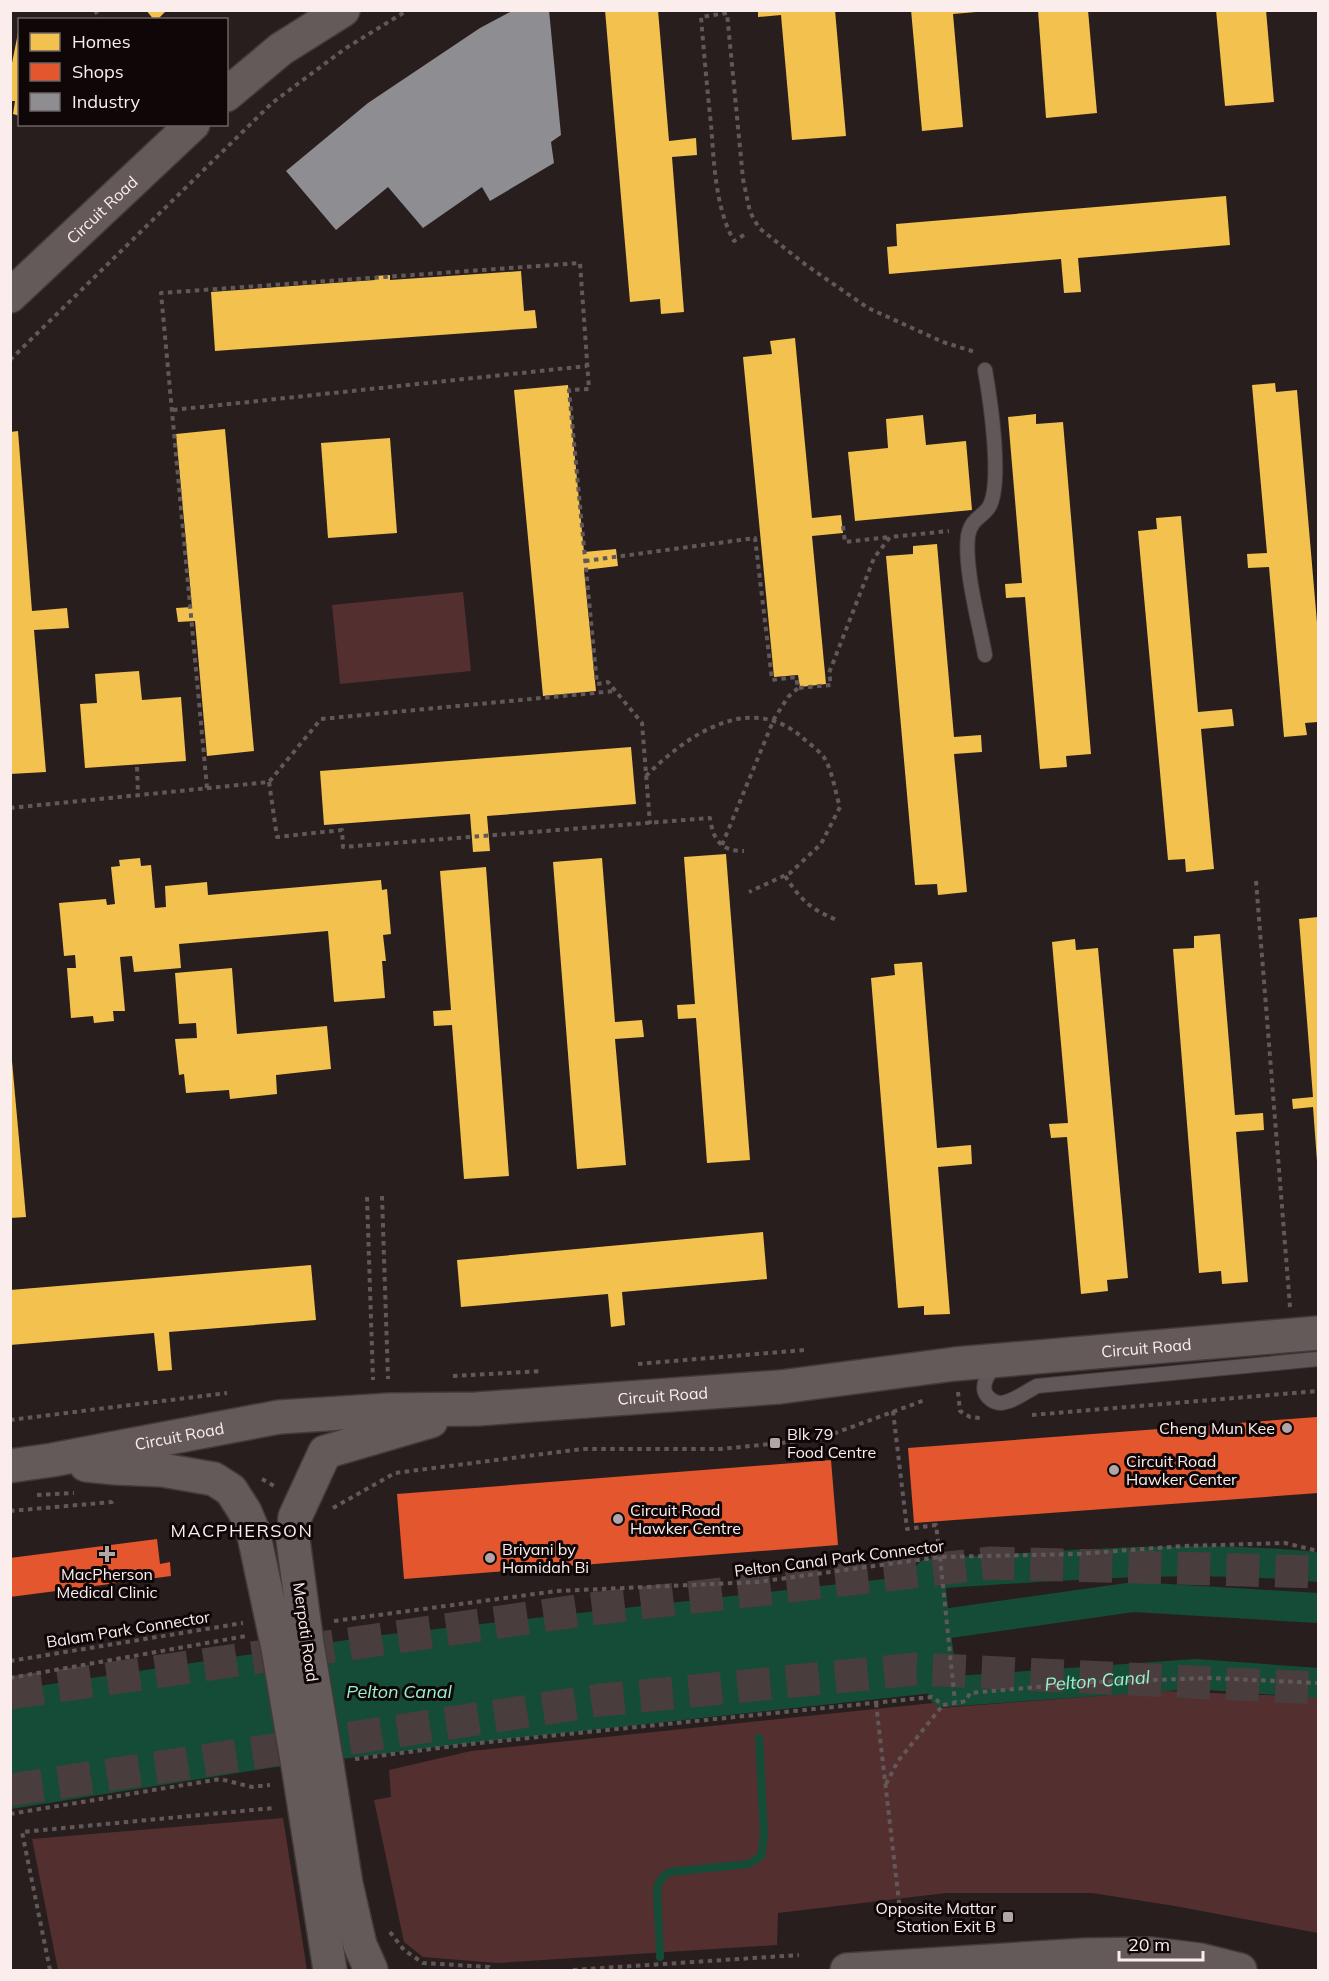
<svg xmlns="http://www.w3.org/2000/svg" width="1329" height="1981" viewBox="0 0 1329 1981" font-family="Mulish,sans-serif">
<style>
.green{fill:#542f30}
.water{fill:#144c38}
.homes{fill:#f2c14e}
.shops{fill:#e4572e}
.industry{fill:#8d8d92}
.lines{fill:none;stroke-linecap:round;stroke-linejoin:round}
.stream{stroke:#144c38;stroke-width:8}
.canal{stroke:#144c38;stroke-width:30}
.highway-tunnel{stroke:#493d3d;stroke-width:33;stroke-dasharray:33 16;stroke-linecap:butt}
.lane-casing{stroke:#443a3a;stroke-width:16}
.secondary-casing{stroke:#443a3a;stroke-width:36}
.path{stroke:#615959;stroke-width:4;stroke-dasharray:4.5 4.5;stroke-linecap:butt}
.lane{stroke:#605858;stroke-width:14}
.secondary{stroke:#655a5a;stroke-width:33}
.secondary-bridge-casing{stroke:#443a3a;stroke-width:36;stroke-linecap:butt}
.path-bridge{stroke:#615959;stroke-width:4;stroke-dasharray:4.5 4.5;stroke-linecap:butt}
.secondary-bridge{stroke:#655a5a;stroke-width:33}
.poi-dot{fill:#b2a5a5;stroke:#0f0707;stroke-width:2}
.labels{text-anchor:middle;stroke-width:6;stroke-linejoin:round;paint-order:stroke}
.street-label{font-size:16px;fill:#fceded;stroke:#0f0707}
.poi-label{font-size:16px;fill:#fceded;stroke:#0f0707;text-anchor:start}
.neighbourhood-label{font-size:18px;letter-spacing:1.5px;fill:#fceded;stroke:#0f0707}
.water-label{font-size:18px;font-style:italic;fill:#98f2cb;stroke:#0f0707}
</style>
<rect width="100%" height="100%" fill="#291e1e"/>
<g class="green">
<path d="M463 592 471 671 340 684 332 605Z"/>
<path d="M1161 1691 1318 1697V1933L1175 1906 1092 1893H946L778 1913 777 1945 498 1963 423 1957 404 1942 374 1800 391 1797 389 1770 471 1751 933 1703 941 1708Z"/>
<path d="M283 1818 307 1970H58L32 1839Z"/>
</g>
<path class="water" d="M929 1574 943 1692 462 1744 269 1768 11 1809V1690L374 1636Z"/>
<g class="homes">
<path d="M146 10H167L157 20H154Z"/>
<path d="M605 10H658L669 141 696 138 697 155 672 157 684 312 661 314 660 299 630 302Z"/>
<path d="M758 10H835L846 136 792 140 781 15 758 17Z"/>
<path d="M911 10H976V12L953 14 963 127 922 131Z"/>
<path d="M1038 10H1088L1097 113 1046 118Z"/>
<path d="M1216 10H1266L1274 102 1225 106Z"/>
<path d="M18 33 20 34V116L13 114 15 101H10V61L12 63Z"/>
<path d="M1226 196 1230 245 1078 258 1081 292 1064 293 1061 259 889 274 887 247 897 246 896 224Z"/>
<path d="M521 271 524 311 535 310 537 328 215 351 211 292 375 280V276L390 275V280Z"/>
<path d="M795 338 812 518 841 515 843 533 812 536 826 684 800 687 798 675 774 677 743 357 772 354 770 341Z"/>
<path d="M1275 383 1276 392 1297 390 1318 634V722L1305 723 1307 735 1284 737 1269 567 1248 568 1247 554 1267 553 1252 385Z"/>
<path d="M568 385 584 552 616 549 618 566 584 570 596 691 543 696 514 390Z"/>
<path d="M1036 414V424L1063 422 1091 754 1066 756 1067 767 1040 769 1025 597 1006 598 1005 584 1022 583 1008 417Z"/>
<path d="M923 415 926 445 966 441 972 510 855 521 848 452 888 448 886 419Z"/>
<path d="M225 429 254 751 207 756 195 621 178 622 176 608 192 607 176 434Z"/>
<path d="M18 431 32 611 67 608 69 628 34 630 46 772 10 774V432Z"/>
<path d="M390 438 397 533 328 538 321 443Z"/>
<path d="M1181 516 1198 712 1232 709 1234 726 1201 729 1214 869 1186 872 1185 859 1168 860 1138 531 1157 529 1156 518Z"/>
<path d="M937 544 954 737 981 735 982 752 954 754 967 892 938 895 937 884 915 885 886 556 913 554V546Z"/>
<path d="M139 671 142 700 181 697 186 761 85 768 80 704 97 703 95 674Z"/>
<path d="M631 747 636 804 487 816 490 851 473 852 470 814 324 825 320 771Z"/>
<path d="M726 854 750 1160 707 1163 696 1018 678 1019 677 1005 695 1004 684 857Z"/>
<path d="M140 858 141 866 151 865 155 908 166 907 165 886 207 882 208 895 381 880 382 890 387 889 391 934 383 935 386 961H382L385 998 334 1002 328 931 179 944 181 968 134 972 132 956 120 957 125 1011H113L114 1021 94 1023 93 1016 71 1018 67 968H76L75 955 64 956 59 903 106 899 107 905 115 904 111 867 120 866 119 860Z"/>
<path d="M602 858 615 1022 642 1020 644 1037 615 1039 626 1165 577 1169 553 862Z"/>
<path d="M486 867 509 1176 464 1179 452 1025 434 1026 433 1011 451 1010 440 871Z"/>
<path d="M1318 917V1161H1317L1313 1107 1293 1109 1292 1099 1313 1097 1299 919Z"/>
<path d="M1220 934 1235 1115 1263 1113 1264 1130 1236 1132 1248 1282 1222 1284 1221 1271 1199 1273 1173 949 1194 948V936Z"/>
<path d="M1075 939 1076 950 1098 948 1128 1278 1107 1280 1108 1291 1081 1294 1067 1137 1051 1138 1049 1124 1068 1123 1052 942Z"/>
<path d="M922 962 937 1148 971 1145 972 1164 938 1167 950 1314 924 1315V1306L898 1308 871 978 895 975 894 964Z"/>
<path d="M232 968 237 1034 327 1026 331 1069 276 1075 277 1094 230 1099 229 1090 186 1093 184 1074 179 1075 175 1039 197 1038 196 1023 179 1024 175 973Z"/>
<path d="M10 1061H12L26 1217 10 1218Z"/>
<path d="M763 1232 767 1279 622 1292 625 1325 611 1327 608 1294 461 1307 457 1260Z"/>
<path d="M311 1265 316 1320 169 1332 172 1370 158 1371 154 1333 10 1345V1290Z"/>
</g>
<g class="shops">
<path d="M1317 1417 1318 1493 914 1523 908 1448Z"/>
<path d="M831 1460 838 1545 404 1579 397 1494Z"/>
<path d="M157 1539 160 1564 170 1562 171 1576 10 1597V1558Z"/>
</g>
<path class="industry" d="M514 10H549L561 135 551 142 554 163 490 201 482 187 423 228 388 187 336 230 286 171 368 103 480 28Z"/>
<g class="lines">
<path class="stream" d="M660 1957 657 1888 661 1879 669 1872 749 1864 761 1856 764 1835 759 1738"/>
<g class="canal">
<path id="s1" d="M1318 1567C1189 1554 1059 1566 929 1574L943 1692 1196 1674 1318 1683"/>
<path d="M893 1631 1134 1597 1318 1608"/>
</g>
<g class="highway-tunnel">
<path d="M10 1693 590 1609 991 1563 1318 1572"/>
<path d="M10 1790 601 1700 916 1669 1318 1688"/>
</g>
<g class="lane-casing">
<g id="lane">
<path d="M985 370C990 398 1003 483 989 507 983 517 971 518 968 536 964 568 979 622 985 655"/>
<path d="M997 1362C990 1372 978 1386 988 1397 992 1401 997 1403 1001 1403 1013 1402 1027 1391 1037 1386L1318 1359"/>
</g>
</g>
<g class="secondary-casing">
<g id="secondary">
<path d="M226 95 281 49 343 10"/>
<path id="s2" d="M10 296 193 124"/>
<path d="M86 1465 116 1468 162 1470 214 1479 231 1490 245 1512 253 1531 278 1648"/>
<path id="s3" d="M10 1466 52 1460 279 1417 389 1410 477 1409 780 1387 955 1364 1318 1333"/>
<path d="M307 1644 293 1540 295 1517 325 1452 431 1421"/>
<path d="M327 1765 346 1884 360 1945 371 1970"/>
<path d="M299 1772 330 1970"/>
<path d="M847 1970 1084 1955 1151 1954 1200 1960 1240 1970"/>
</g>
</g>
<g class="path">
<path d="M95 10 100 20"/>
<path d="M744 235 734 241C715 207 714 162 711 124 707 88 704 53 701 17L727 13 743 179 750 212 759 228 806 265 868 308 943 342 975 352"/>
<path d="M10 360 272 103 346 48 408 10"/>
<path d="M173 410 587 366"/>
<path d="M843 526 845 542 890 537"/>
<path d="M585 561 755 538 772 680 796 677 798 688 831 685 829 673 874 558 890 537 949 531"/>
<path d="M137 767 138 795"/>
<path d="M646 776C688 734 752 690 805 740 811 745 821 752 825 759 833 773 835 792 840 807L821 844 790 873 749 892"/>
<path d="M269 782 277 837 342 830 343 847 710 818C713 839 720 851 744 851"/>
<path d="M207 788 161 293 580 263 589 389 569 390 597 684 608 682 642 723 650 824"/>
<path d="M10 808 269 782 321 719 615 691"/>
<path d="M722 845 774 719 788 697 798 688"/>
<path d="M785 876C801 900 810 909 837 920"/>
<path d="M1256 881 1290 1307"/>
<path d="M382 1196 388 1379"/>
<path d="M367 1197 373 1380"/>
<path d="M638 1364 804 1350"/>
<path d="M453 1376 541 1371"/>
<path d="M958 1392 960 1411 970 1417 980 1418"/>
<path d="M893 1411 907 1529 936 1525 940 1557"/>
<path d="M1032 1415 1318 1391"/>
<path d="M10 1420 227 1393"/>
<path d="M262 1479 276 1487"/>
<path d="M37 1495 74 1493"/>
<path d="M333 1508 395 1473 582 1449H721L819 1439 925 1400"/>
<path d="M10 1511 112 1502 116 1499"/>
<path d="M334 1621 557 1591 757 1582 940 1557 1077 1554 1183 1546 1285 1543 1318 1551"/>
<path d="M10 1661 243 1623"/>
<path d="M10 1678 246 1636"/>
<path d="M876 1703 900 1911"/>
<path d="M355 1759 470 1744 932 1697 943 1705 966 1701 970 1693 1094 1682 1211 1678 1318 1683"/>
<path d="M886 1784 898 1761 943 1705"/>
<path d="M10 1814 220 1779 252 1787 270 1785"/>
<path d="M390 1932 404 1950 423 1963 489 1967 491 1970"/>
<path d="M50 1970 22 1832 274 1808"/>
<path d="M573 1970 799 1955"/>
</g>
<use href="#lane" class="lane"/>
<use href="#secondary" class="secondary"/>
<g class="secondary-bridge-casing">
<g id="secondary-bridge">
<path d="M307 1644 327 1765"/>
<path d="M278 1648 299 1772"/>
</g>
</g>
<path class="path-bridge" d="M940 1557 955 1702"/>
<use href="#secondary-bridge" class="secondary-bridge"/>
</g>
<g class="poi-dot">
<circle cx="1287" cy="1428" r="6"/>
<rect x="769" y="1437" width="12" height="12" rx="3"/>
<circle cx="1114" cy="1470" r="6"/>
<circle cx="618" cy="1519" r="6"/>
<path d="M104 1545h6v6h6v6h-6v6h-6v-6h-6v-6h6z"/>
<circle cx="490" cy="1558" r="6"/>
<rect x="1002" y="1911" width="12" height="12" rx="3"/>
</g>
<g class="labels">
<g class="street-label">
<text dy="6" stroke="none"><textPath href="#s2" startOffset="126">Circuit Road</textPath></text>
<text dy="6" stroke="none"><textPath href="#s3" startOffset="1144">Circuit Road</textPath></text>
<text dy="6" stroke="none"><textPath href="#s3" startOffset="658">Circuit Road</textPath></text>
<text dy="6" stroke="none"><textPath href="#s3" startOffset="172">Circuit Road</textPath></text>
<text transform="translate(839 1558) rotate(-7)" y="6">Pelton Canal Park Connector</text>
<text transform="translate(128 1629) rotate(-9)" y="6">Balam Park Connector</text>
<text transform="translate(306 1632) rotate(82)" y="6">Merpati Road</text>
</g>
<g class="poi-label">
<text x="1275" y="1434" text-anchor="end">Cheng Mun Kee</text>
<text x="787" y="1440">Blk 79<tspan x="787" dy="18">Food Centre</tspan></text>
<text x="1126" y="1467">Circuit Road<tspan x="1126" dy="18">Hawker Center</tspan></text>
<text x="630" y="1516">Circuit Road<tspan x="630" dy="18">Hawker Centre</tspan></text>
<text x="502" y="1555">Briyani by<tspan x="502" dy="18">Hamidah Bi</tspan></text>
<text x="107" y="1580" text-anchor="middle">MacPherson<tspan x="107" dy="18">Medical Clinic</tspan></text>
<text x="996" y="1914" text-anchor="end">Opposite Mattar<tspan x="996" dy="18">Station Exit B</tspan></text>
</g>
<g class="neighbourhood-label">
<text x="242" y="1537">MACPHERSON</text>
</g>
<g class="water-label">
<text dy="6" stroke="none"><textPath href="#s1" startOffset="663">Pelton Canal</textPath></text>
<text x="399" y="1698">Pelton Canal</text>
</g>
</g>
<rect width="1329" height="1981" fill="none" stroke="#fceded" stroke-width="24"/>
<rect x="18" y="18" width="210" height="108" fill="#0f0707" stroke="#6e6363" stroke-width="1.5"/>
<rect x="30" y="33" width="30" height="18" fill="#f2c14e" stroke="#6e6363" stroke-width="1.5"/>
<text x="72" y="48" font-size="18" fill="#fceded">Homes</text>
<rect x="30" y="63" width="30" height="18" fill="#e4572e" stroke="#6e6363" stroke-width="1.5"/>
<text x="72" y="78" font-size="18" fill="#fceded">Shops</text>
<rect x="30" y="93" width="30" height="18" fill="#8d8d92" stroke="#6e6363" stroke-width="1.5"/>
<text x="72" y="108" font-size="18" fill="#fceded">Industry</text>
<path d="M1119 1951v9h84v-9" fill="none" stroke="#fceded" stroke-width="3"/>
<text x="1128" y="1951" font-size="18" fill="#fceded" stroke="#0f0707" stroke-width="4.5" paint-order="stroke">20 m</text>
</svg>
